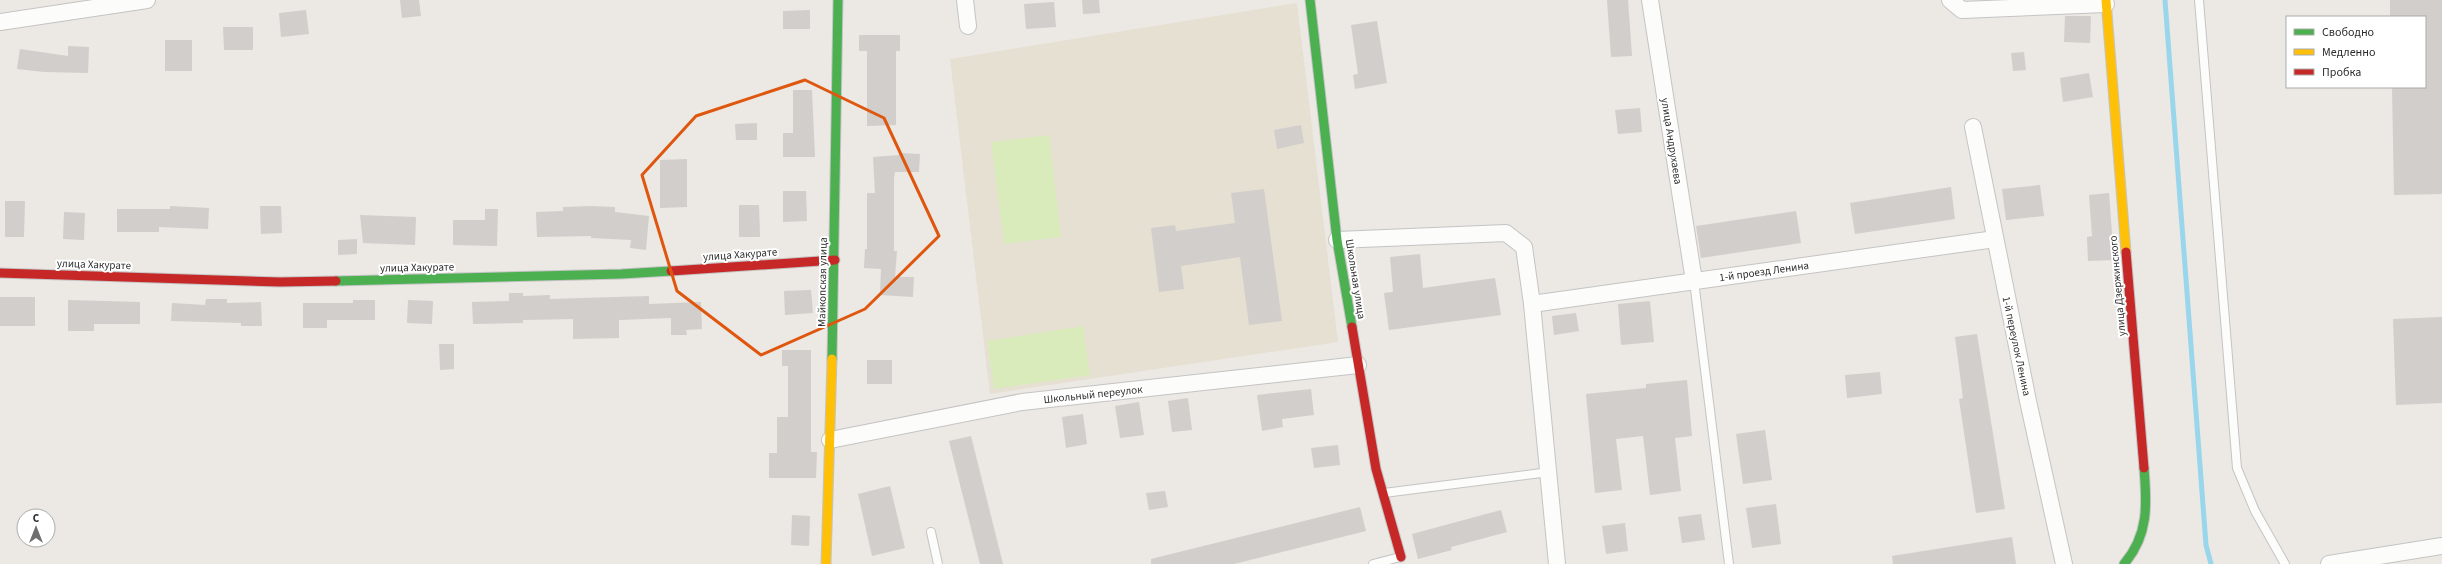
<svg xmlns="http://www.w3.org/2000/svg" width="2442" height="564" viewBox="0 0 2442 564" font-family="'Source Sans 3',sans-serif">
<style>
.education{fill:#e6e0d3}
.pitch{fill:#d9eabb}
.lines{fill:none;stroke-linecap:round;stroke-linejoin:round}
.stream{stroke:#99d6ec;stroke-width:5}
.building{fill:#d1cecb}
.lane-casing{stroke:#c5c4c5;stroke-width:10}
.street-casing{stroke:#c5c4c5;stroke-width:18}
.fast-casing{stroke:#c5c4c5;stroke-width:11}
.slow-casing{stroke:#c5c4c5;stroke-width:11}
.jam-casing{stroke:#c5c4c5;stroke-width:11}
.lane{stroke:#fcfcfb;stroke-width:8}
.street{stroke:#fcfcfb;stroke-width:16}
.fast{stroke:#4caf50;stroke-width:9}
.slow{stroke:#ffc107;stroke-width:9}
.jam{stroke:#c62828;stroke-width:9}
.marked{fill:none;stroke:#df570e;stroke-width:3;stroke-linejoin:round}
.labels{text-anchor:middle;stroke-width:4;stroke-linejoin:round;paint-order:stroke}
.street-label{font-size:11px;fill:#2e2e2e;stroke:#fff}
</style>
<rect width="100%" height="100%" fill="#ece8e4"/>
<path class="education" d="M1297 3 1338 342 990 394 950 59Z"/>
<g class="pitch">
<path d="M1049 135 1061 237 1004 244 991 142Z"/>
<path d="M1083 326 1090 375 994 389 987 341Z"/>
</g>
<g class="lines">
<path class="stream" d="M2165 0 2206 545 2211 564"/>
</g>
<g class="building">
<path d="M400 0H419L421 16 402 18Z"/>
<path d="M1082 0H1099L1100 13 1083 14Z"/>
<path d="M1607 0H1628L1632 56 1611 57Z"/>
<path d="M2390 0H2442V194L2394 195 2392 87H2425V17H2390Z"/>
<path d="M1054 2 1056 27 1026 29 1024 4Z"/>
<path d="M306 10 309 34 281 37 279 13Z"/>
<path d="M810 10V29H783V11Z"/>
<path d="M2065 16H2091L2090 43 2064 42Z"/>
<path d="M1377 21 1387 83 1355 89 1353 75 1358 74 1351 25Z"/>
<path d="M223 27H253V50H224Z"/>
<path d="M859 35H900V51H896V125L867 126V51H859Z"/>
<rect x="165" y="40" width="27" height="31"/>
<path d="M68 46 89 47 88 73 44 72 17 69 20 49 68 56Z"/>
<path d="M2024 52 2026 70 2013 71 2011 53Z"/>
<path d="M2089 73 2093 97 2063 102 2060 78Z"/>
<path d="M793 90H812L815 157H783V133H793Z"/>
<path d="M1640 108 1642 132 1618 134 1615 110Z"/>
<path d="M757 123V140H736L735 124Z"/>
<path d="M1301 125 1304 143 1277 149 1274 130Z"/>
<path d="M899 153 920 154 919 172H895L894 178V251H897L895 277H914L913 297 880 295 881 269 864 268 865 249H867V193H875L873 157 899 155Z"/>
<path d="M687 159V207L660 208V160Z"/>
<path d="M2040 185 2044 216 2006 220 2002 189Z"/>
<path d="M1951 187 1955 219 1855 234 1850 203Z"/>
<path d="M1264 189 1282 321 1249 325 1240 257 1181 266 1184 289 1159 292 1151 228 1175 225 1176 231 1235 223 1231 193Z"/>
<path d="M783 191H806L807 221 783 222Z"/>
<path d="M2109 193 2114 260 2088 261 2087 237 2092 236 2089 195Z"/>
<path d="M5 201H25L24 237H5Z"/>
<path d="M739 205H759L760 237H739Z"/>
<path d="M170 206 209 208 208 229 159 227V232H117V209H170Z"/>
<path d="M260 206H281L282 233 261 234Z"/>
<path d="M592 206 615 207V212L649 216 646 250 630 248 631 240 591 238V236L537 237 536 212 563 211V207Z"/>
<path d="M485 209H498L497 246 453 245V220H485Z"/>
<path d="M1796 211 1801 243 1701 258 1696 226Z"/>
<path d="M64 212 85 213 84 240 63 239Z"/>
<path d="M360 215 416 217 415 245 363 243Z"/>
<path d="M357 239V254L338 255V240Z"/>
<path d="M1420 254 1423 288 1495 278 1501 315 1389 330 1384 293 1393 292 1390 257Z"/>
<path d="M811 290 813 313 785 315 784 291Z"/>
<path d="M509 293H523V296L550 295V299L649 296V304L701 302 702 329 686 330 687 335H671V318L619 320V338L573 339V319L523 320V323L473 324 472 302 509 301Z"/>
<rect x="0" y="297" width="35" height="29"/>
<path d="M206 299H227V303L261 302 262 326H241V323L171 321 172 303 205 305Z"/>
<path d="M68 300 140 302V324H94V331H68Z"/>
<path d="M353 300H375V320H327V328H303V303H353Z"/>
<path d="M408 300 433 301 432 324 407 323Z"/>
<path d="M1650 301 1654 342 1621 345 1618 304Z"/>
<path d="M1576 313 1579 331 1554 335 1552 316Z"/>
<path d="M2442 317V403L2396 405 2393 319Z"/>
<path d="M1977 334 2005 509 1976 513 1959 399 1963 398 1955 337Z"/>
<path d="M439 344H454V369L440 370Z"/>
<path d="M782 350H811V452H817L816 478H769V453H777V417H788V366H782Z"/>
<rect x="867" y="360" width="25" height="24"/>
<path d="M1880 372 1882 394 1847 398 1845 375Z"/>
<path d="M1687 380 1692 436 1675 438 1681 491 1650 495 1643 436 1616 439 1622 490 1595 493 1586 394 1646 388V384Z"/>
<path d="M1311 389 1314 415 1282 419 1283 427 1262 431 1257 395Z"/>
<path d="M1188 398 1192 430 1172 432 1168 401Z"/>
<path d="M1139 402 1144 435 1120 438 1115 406Z"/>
<path d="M1083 414 1087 444 1066 448 1062 417Z"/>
<path d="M1765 430 1772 480 1743 484 1736 434Z"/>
<path d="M971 436 1003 564H980L949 441Z"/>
<path d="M1338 445 1340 465 1314 468 1311 448Z"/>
<path d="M890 486 905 548 872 556 858 494Z"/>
<path d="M1165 491 1168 507 1149 510 1146 493Z"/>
<path d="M1776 504 1781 544 1752 548 1746 508Z"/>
<path d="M1360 507 1366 531 1234 564H1151V559Z"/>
<path d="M1501 510 1507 532 1451 547 1452 550 1418 559 1412 534Z"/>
<path d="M1701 514 1705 540 1682 543 1678 517Z"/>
<path d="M792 515 810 516 809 546 791 545Z"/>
<path d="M1625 523 1628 551 1606 554 1602 526Z"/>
<path d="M2012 537 2016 564H1893L1892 556Z"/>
</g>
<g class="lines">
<g class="lane-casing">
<g id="lane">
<path d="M2199 0 2237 468 2255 511 2285 564"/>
<path d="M1694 281 1729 564"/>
<path d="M1384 493 1549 472"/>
<path d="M931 532 938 564"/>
<path d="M1373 564 1400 557"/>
</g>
</g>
<g class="street-casing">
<g id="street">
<path d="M965 0 968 26"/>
<path d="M1650 0 1694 281"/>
<path d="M1950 0 1962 10 2106 4"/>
<path d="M0 22 147 0"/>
<path d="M1973 127 2028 401 2064 564"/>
<path d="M1337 240 1506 233 1524 247 1532 304 1557 564"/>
<path d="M1532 304 1995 239"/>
<path d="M830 440 1022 402 1358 365"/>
<path d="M2329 564 2442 546"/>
</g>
</g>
<g class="fast-casing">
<g id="fast">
<path d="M1310 0 1337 240 1352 327"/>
<path d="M336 281 621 274 671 271"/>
<path d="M832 359 838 0"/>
<path d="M2124 564C2149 535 2147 504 2144 468"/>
</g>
</g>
<g class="slow-casing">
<g id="slow">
<path d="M2106 0 2126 252"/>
<path d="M826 564 832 359"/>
</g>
</g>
<g class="jam-casing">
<g id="jam">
<path d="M2126 252 2144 468"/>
<path d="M671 271 835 260"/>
<path d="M0 273 280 282 336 281"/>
<path d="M1352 327 1376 469 1401 557"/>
</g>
</g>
<use href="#lane" class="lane"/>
<use href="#street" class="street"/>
<use href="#fast" class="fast"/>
<use href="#slow" class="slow"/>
<use href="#jam" class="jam"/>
</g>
<path class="marked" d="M805 80 884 118 939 236 865 309 761 355 677 291 642 175 696 116Z"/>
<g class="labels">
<g class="street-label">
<text transform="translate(1672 141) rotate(81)" y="4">улица Андрухаева</text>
<text transform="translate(740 254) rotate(-4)" y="4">улица Хакурате</text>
<text transform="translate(94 264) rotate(2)" y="4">улица Хакурате</text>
<text transform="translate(417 267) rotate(-1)" y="4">улица Хакурате</text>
<text transform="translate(1764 271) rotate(-8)" y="4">1-й проезд Ленина</text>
<text transform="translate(1356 279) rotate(81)" y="4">Школьная улица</text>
<text transform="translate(822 282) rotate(-89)" y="4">Майкопская улица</text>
<text transform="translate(2117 286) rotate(-95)" y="4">улица Дзержинского</text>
<text transform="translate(2017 346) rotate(78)" y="4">1-й переулок Ленина</text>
<text transform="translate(1093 394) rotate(-6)" y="4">Школьный переулок</text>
</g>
</g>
<rect x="2286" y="16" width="140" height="72" fill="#ffffff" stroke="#ababab"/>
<rect x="2294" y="29" width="20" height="6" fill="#4caf50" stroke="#ababab"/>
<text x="2322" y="36" font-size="12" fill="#2e2e2e">Свободно</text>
<rect x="2294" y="49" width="20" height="6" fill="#ffc107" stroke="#ababab"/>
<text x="2322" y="56" font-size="12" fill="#2e2e2e">Медленно</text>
<rect x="2294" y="69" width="20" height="6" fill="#c62828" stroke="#ababab"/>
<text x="2322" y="76" font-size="12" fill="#2e2e2e">Пробка</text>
<g transform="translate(36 528)"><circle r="19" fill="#ffffff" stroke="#ababab"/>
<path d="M0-3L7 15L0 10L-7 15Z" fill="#706f6e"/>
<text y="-6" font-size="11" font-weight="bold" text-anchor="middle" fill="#2e2e2e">С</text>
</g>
</svg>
